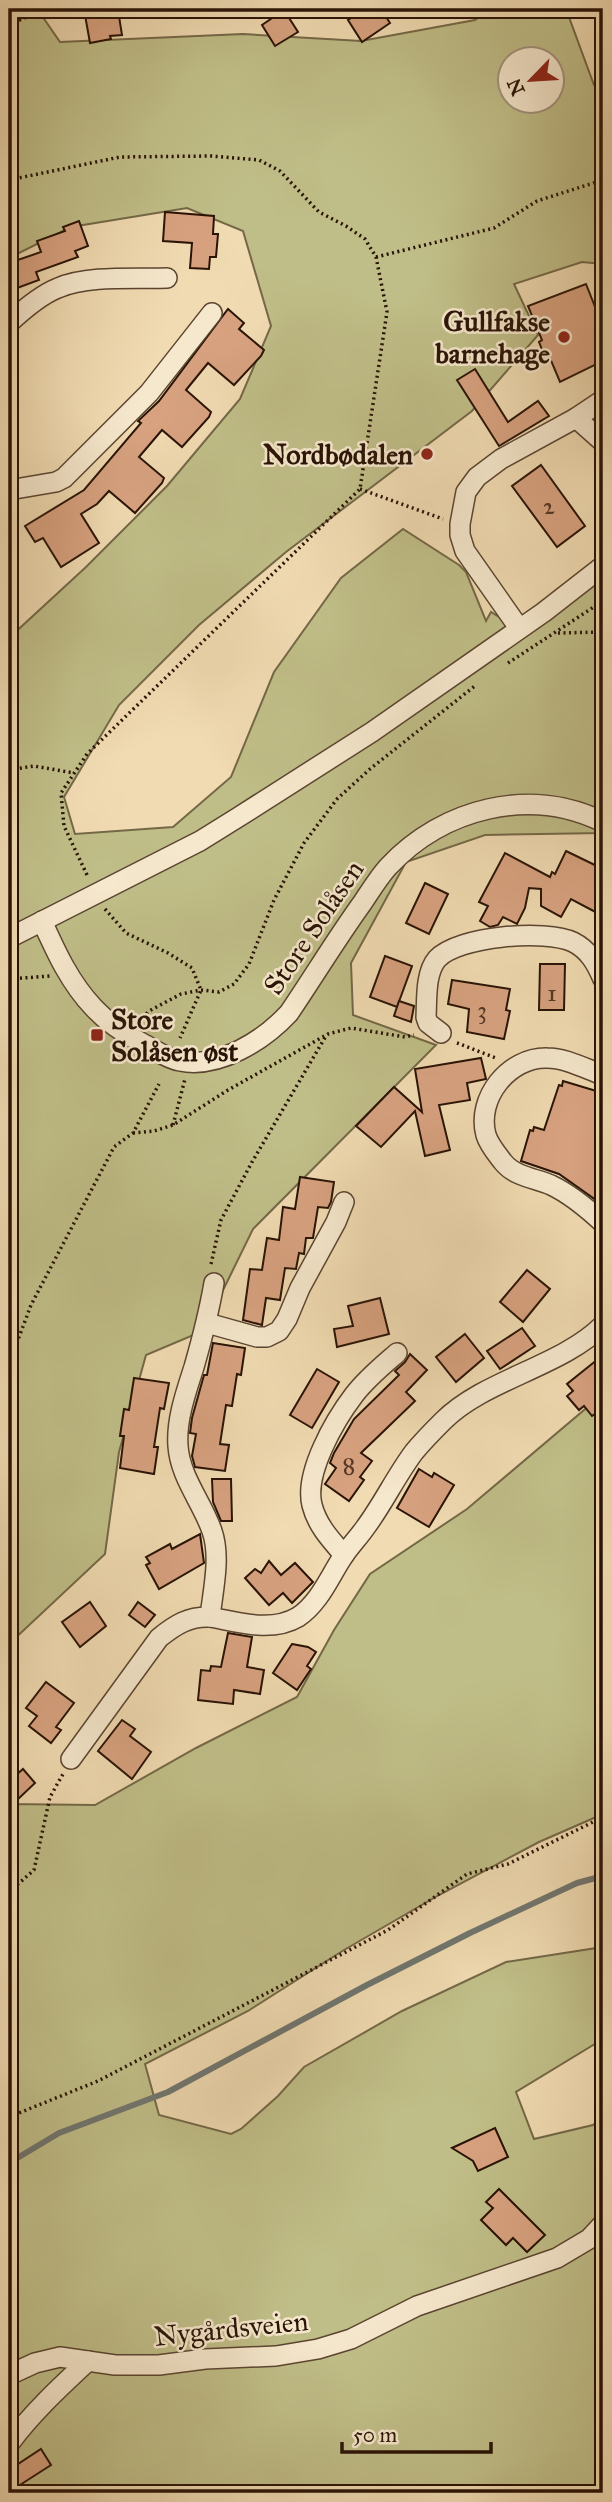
<svg xmlns="http://www.w3.org/2000/svg" width="612" height="2502" viewBox="0 0 612 2502" font-family="'IM FELL Great Primer',serif">
<style>
.green{fill:#c0be88;stroke:#746847;stroke-width:2;fill-rule:evenodd}
.lines{fill:none;stroke-linecap:round;stroke-linejoin:round}
.stream{stroke:#707670;stroke-width:6}
.building{fill:#d8a280;stroke:#291306;stroke-width:2}
.minor-casing{stroke:#5b4531;stroke-width:22}
.path{stroke:#291306;stroke-width:3.5;stroke-dasharray:2 3.5;stroke-linecap:butt}
.minor{stroke:#f6e8cd;stroke-width:19}
.poi-dot{fill:#8f2418;stroke:#f6e8cd;stroke-width:2.5}
.labels{text-anchor:middle;stroke-width:5;stroke-linejoin:round;paint-order:stroke}
.number-label{font-size:24px;fill:#553724}
.poi-label{font-size:28px;font-weight:bold;fill:#291306;stroke:#f6e8cd;text-anchor:end}
.street-label{font-size:28px;fill:#291306;stroke:#f6e8cd}
</style>
<rect width="100%" height="100%" fill="#f1dbb2"/>
<filter id="stains"><feTurbulence type="fractalNoise" baseFrequency=".00286" numOctaves="4"/><feColorMatrix values="0 0 0 0 .2 0 0 0 0 .09 0 0 0 0 .02 0 0 0 .5 -.17"/></filter>
<radialGradient id="worn" r=".72"><stop offset=".6" stop-color="#630" stop-opacity="0"/><stop offset="1" stop-color="#630" stop-opacity=".3"/></radialGradient>
<g class="green">
<path d="M490 9H566L594 85 603 86V264L582 262 514 284 538 335 472 411 286 552 199 625 119 705 64 797 75 834 173 827 231 777 274 672 341 578 403 529 459 565 466 572 486 621 491 612 515 627 603 570V833L485 835 406 862 351 963 353 1015 436 1045 253 1229 203 1331 146 1355 119 1452 105 1554 9 1644V638L86 567 167 486 240 399 271 326 243 231 187 208 71 227 9 258V25L38 10 60 42 243 34 361 41 475 20ZM510 60H552V102H510Z"/>
<path d="M603 1394V1814L539 1842 439 1895 344 1950 248 2011 145 2064 159 2115 231 2134 241 2129 278 2096 304 2067 402 2011 506 1962 603 1947V2039L516 2092 534 2139 593 2125 603 2117V2487L581 2491 578 2493H9V1804L95 1805 196 1748 297 1697 334 1630 370 1574 467 1509Z"/>
</g>
<g class="lines">
<path class="stream" d="M9 2163 59 2133 168 2092 367 1985 470 1933 577 1883 603 1876"/>
</g>
<g class="building">
<path d="M366 9H381L390 23 362 42 348 20Z"/>
<path d="M118 10 122 35 110 36 111 39 90 43 85 15Z"/>
<path d="M284 10 298 32 275 46 262 25Z"/>
<path d="M165 212 214 216 213 234H218L216 257H210L209 269 190 268 192 243 163 241Z"/>
<path d="M79 221 88 246 75 251 78 257 36 272 39 280 9 291V263L41 252 37 241 65 231 63 227Z"/>
<path d="M586 284 603 327V361L560 382 550 358 546 360 539 342 542 340 528 306Z"/>
<path d="M228 309 244 323 239 329 264 350 261 356 234 385 208 363 186 390 211 412 209 417 182 447 162 430 139 457 164 478 162 483 135 513 109 491 97 504 81 514 99 543 61 567 43 538 35 542 25 526 84 490 141 423 138 421 159 401Z"/>
<path d="M475 369 508 422 538 401 549 416 499 446 457 380Z"/>
<path d="M541 465 585 526 557 547 512 486Z"/>
<path d="M566 851 603 869V916L571 899 561 917 541 906V889L529 888 525 908 517 924 503 917 498 925 490 927 480 921 488 906 479 902 505 853 550 877 552 872 555 874Z"/>
<path d="M425 883 448 894 429 934 406 923Z"/>
<path d="M385 956 412 966 397 1007 370 997Z"/>
<path d="M540 964H565L564 1010H539Z"/>
<path d="M452 980 510 989 506 1010 510 1011 504 1039 467 1032 469 1009 448 1004Z"/>
<path d="M399 1001 414 1006 411 1022 394 1016Z"/>
<path d="M481 1058 486 1079 467 1083 470 1100 439 1105 450 1150 425 1156 415 1111 381 1147 356 1126 394 1087 422 1112 415 1069Z"/>
<path d="M563 1081 603 1093V1205L559 1174 521 1161 530 1130 533 1131 534 1127 544 1130 559 1085 562 1086Z"/>
<path d="M300 1177 334 1182 331 1202 328 1208 318 1207 313 1238H306L304 1254 299 1253 296 1269 285 1268 280 1300 266 1298 262 1325 243 1320 250 1269 262 1270 267 1238 279 1240 283 1207 295 1209Z"/>
<path d="M527 1270 550 1289 523 1322 500 1302Z"/>
<path d="M380 1298 389 1334 337 1347 334 1329 353 1326 348 1306Z"/>
<path d="M522 1328 535 1346 500 1369 487 1351Z"/>
<path d="M465 1334 484 1358 456 1382 436 1357Z"/>
<path d="M213 1343 245 1348 241 1375 237 1374 232 1406 226 1405 220 1444 229 1445 225 1471 195 1467 192 1456 196 1434 190 1433 192 1418 204 1375H207Z"/>
<path d="M410 1354 427 1370 406 1392 415 1401 361 1453 372 1461 360 1477 364 1480 349 1501 325 1484 336 1468 330 1463 334 1453 354 1419 399 1375 395 1371 405 1362Z"/>
<path d="M603 1355V1408L592 1416 584 1406 579 1410 567 1396 573 1391 567 1384Z"/>
<path d="M317 1369 339 1382 312 1428 290 1415Z"/>
<path d="M134 1378 169 1383 164 1409 160 1408 154 1447H158L154 1474 120 1468 124 1436H120L124 1409 129 1410Z"/>
<path d="M419 1469 432 1477 434 1473 454 1485 429 1527 397 1508Z"/>
<path d="M212 1479H231L232 1521H221L213 1502Z"/>
<path d="M200 1534 204 1563 159 1589 146 1565 150 1563 146 1557 170 1544 172 1549Z"/>
<path d="M269 1561 281 1575 295 1563 313 1582 292 1603 283 1593 269 1605 245 1578 255 1569 261 1573Z"/>
<path d="M90 1602 106 1626 80 1647 62 1622Z"/>
<path d="M138 1602 155 1615 145 1627 129 1615Z"/>
<path d="M228 1633 252 1637 247 1667 264 1670 260 1694 234 1690 233 1704 198 1700 201 1670 210 1671 211 1666 221 1667Z"/>
<path d="M292 1644 308 1647 316 1652 307 1666 311 1669 297 1690 273 1673Z"/>
<path d="M46 1682 74 1703 56 1727 61 1730 51 1743 29 1726 37 1716 26 1708Z"/>
<path d="M122 1720 135 1729 130 1736 151 1752 132 1779 98 1751Z"/>
<path d="M23 1769 35 1783 16 1801 9 1793V1781Z"/>
<path d="M495 2128 508 2157 478 2171 473 2161 452 2148Z"/>
<path d="M499 2189 545 2235 527 2252 513 2238 506 2245 481 2220 493 2208 486 2202Z"/>
<path d="M41 2449 51 2465 9 2492V2470Z"/>
</g>
<g class="lines">
<g class="minor-casing">
<g id="minor">
<path d="M9 323C23 310 40 295 58 288 87 275 135 279 167 278"/>
<path d="M576 418 603 442"/>
<path d="M9 490 56 482 64 478 149 393 212 313"/>
<path d="M519 628 465 551 460 535V524L466 492 477 477 501 459 576 418 603 400"/>
<path d="M42 921C56 952 70 983 94 1008 107 1022 125 1034 142 1043 154 1049 167 1059 180 1061 219 1069 264 1040 289 1013 314 976 337 938 363 902 371 890 379 877 388 867 443 808 530 786 603 822"/>
<path d="M9 938 200 841 237 818 372 732 544 612 603 566"/>
<path d="M441 1033 428 1023 426 1017C427 1000 425 973 437 959 458 936 546 929 573 942 589 950 596 963 603 979"/>
<path d="M603 1075C586 1069 566 1058 547 1058 509 1057 476 1098 486 1135 489 1145 497 1154 503 1162 515 1177 535 1178 551 1185 570 1194 588 1209 603 1223"/>
<path d="M214 1283C209 1312 202 1339 194 1367 186 1392 176 1420 178 1446 180 1477 202 1502 212 1531 221 1557 213 1590 210 1617 238 1622 271 1633 298 1617 319 1603 329 1578 342 1558 349 1547 358 1538 365 1528 383 1504 396 1476 414 1452 423 1441 434 1430 443 1421 485 1379 561 1367 603 1325"/>
<path d="M207 1323 257 1337H267L279 1331 287 1319 300 1288 336 1222 344 1202"/>
<path d="M344 1555C330 1539 317 1525 312 1505 304 1473 335 1420 354 1395 366 1379 382 1366 397 1353"/>
<path d="M71 1759 159 1638C175 1625 189 1616 210 1617"/>
<path d="M9 2375 35 2363 60 2357 115 2365H159L205 2359 276 2356 318 2349 351 2339 417 2306 557 2258 589 2239 603 2224"/>
<path d="M9 2444C32 2413 60 2387 88 2361"/>
</g>
</g>
<g class="path">
<path d="M9 25 44 9"/>
<path d="M9 180 120 157 211 156 259 160 280 171 319 212 346 226 365 239 376 257 387 312 360 489 87 754 61 793 64 826 88 877"/>
<path d="M376 257 494 228 537 201 603 180"/>
<path d="M360 489 443 519"/>
<path d="M558 633 603 632"/>
<path d="M508 663 603 601"/>
<path d="M9 770 34 766 74 773"/>
<path d="M105 909 126 933 168 953 192 968 201 990 180 1038"/>
<path d="M9 979 50 976"/>
<path d="M139 1022 149 1011 181 994 201 990 219 992 234 984 249 964 274 900 304 843 337 799 370 769 476 685"/>
<path d="M457 1043 496 1058"/>
<path d="M173 1125 185 1079"/>
<path d="M133 1133 154 1131 173 1125 228 1090 328 1034 351 1028 405 1037 414 1035"/>
<path d="M211 1264 221 1220 252 1162 326 1036"/>
<path d="M9 1364 31 1305 114 1147 133 1133 159 1084"/>
<path d="M9 1892 34 1870 50 1797 63 1774"/>
<path d="M9 2117 98 2081 388 1930 467 1874 508 1864 593 1822 603 1820"/>
</g>
<use href="#minor" class="minor"/>
</g>
<g class="poi-dot">
<circle cx="564" cy="337" r="7"/>
<circle cx="427" cy="454" r="7"/>
<rect x="90" y="1028" width="14" height="14" rx="3.5"/>
</g>
<g class="labels">
<g class="number-label">
<text x="549" y="514">2</text>
<text x="552" y="1001">1</text>
<text x="482" y="1018">3</text>
<text x="349" y="1474">8</text>
</g>
<g class="poi-label">
<text x="550" y="331">Gullfakse<tspan x="550" dy="32">barnehage</tspan></text>
<text x="413" y="464">Nordbødalen</text>
<text x="111" y="1029" text-anchor="start">Store<tspan x="111" dy="32">Solåsen øst</tspan></text>
</g>
<g class="street-label">
<text transform="translate(313 927) rotate(-56)" y="10">Store Solåsen</text>
<text transform="translate(231 2328) rotate(-6)" y="10">Nygårdsveien</text>
</g>
</g>
<rect width="612" height="2502" fill="none" stroke="#f1dbb2" stroke-width="35"/>
<rect x="10" y="10" width="591" height="2481" fill="none" stroke="#291306" stroke-width="3.5"/>
<rect x="18" y="18" width="577" height="2467" fill="none" stroke="#291306" stroke-width="2"/>
<g transform="translate(531 80) rotate(245)"><circle r="33" fill="#f6e8cd" stroke="#a4937d" stroke-width="2"/>
<path d="M0-5L12 26L0 18L-12 26Z" fill="#8f2418"/>
<text y="-10" font-size="19" font-weight="bold" text-anchor="middle" fill="#291306">N</text>
</g>
<path d="M342 2442v10h149v-10" fill="none" stroke="#291306" stroke-width="3.5"/>
<text x="353" y="2442" font-size="21" fill="#291306" stroke="#f6e8cd" stroke-width="5" paint-order="stroke">50 m</text>
<rect width="100%" height="100%" filter="url(#stains)"/>
<rect width="100%" height="100%" fill="url(#worn)"/>
</svg>
